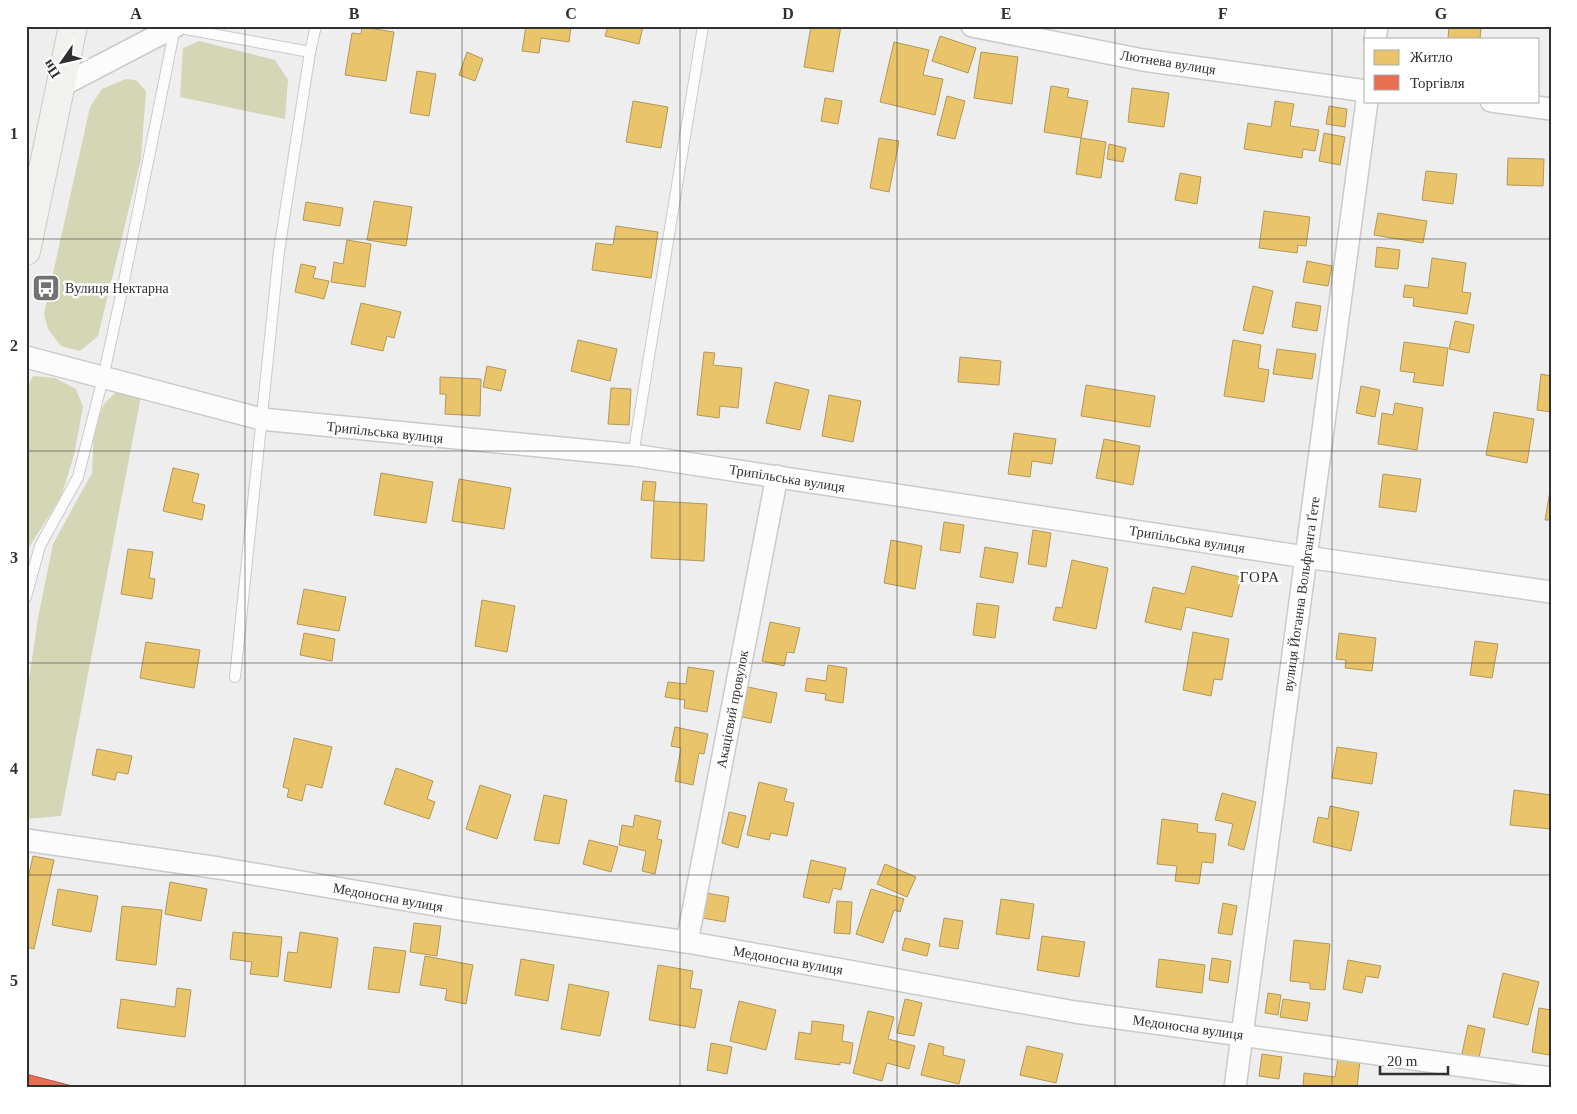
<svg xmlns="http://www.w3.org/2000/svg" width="1577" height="1114" viewBox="0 0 1577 1114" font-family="Georgia,serif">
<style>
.green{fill:#d4d6b6}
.homes{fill:#e9c46a;stroke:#b29859}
.shops{fill:#e76f51;stroke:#b05c47}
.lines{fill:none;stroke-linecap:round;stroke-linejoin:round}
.service-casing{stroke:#cacacb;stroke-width:12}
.minor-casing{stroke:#cacacb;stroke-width:24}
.secondary-casing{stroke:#cacacb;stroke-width:30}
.service{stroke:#fcfcfd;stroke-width:10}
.minor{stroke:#fcfcfd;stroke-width:21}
.secondary{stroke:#f1f1ee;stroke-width:28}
.grid{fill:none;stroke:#303031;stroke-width:1;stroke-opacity:0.55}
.labels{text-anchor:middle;stroke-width:5;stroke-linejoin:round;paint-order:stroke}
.street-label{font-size:14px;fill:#303031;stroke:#fff}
.poi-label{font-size:14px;fill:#303031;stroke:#fff;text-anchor:start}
.neighbourhood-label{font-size:15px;letter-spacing:1px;fill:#2f2f30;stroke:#fff}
.neatline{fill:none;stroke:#303031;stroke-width:2}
.grid-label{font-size:16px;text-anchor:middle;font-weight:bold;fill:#303031}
</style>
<rect width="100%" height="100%" fill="#eeeeef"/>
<g class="green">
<path d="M199 41 275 60 288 80 285 119 180 97 183 48Z"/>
<path d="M126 79 136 80 146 91 141 159 98 336 80 351 61 346 48 329 44 314 90 107 102 89Z"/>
<path d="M33 376 55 378 76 389 83 407 74 455 61 497 29 547 26 558V390Z"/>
<path d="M116 392 141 396 61 816 26 819V700L38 618 53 544 92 473 94 429 104 404Z"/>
</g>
<g class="homes">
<path d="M526 26H571L569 42 541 38 539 53 522 51Z"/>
<path d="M608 26H643L639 44 605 36Z"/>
<path d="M811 26H841L833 72 804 67Z"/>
<path d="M1449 26H1481L1480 39H1448Z"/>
<path d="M362 27 394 32 386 81 345 75 352 33 361 34Z"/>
<path d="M940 36 976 48 968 73 932 61Z"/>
<path d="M894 42 929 50 923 75 943 79 935 115 880 102Z"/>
<path d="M467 52 483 59 475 81 459 75Z"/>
<path d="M981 52 1018 57 1012 104 974 98Z"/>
<path d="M417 71 436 74 429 116 410 113Z"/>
<path d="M1051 86 1069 89 1067 97 1088 101 1081 138 1044 132Z"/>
<path d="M1132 88 1169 93 1164 127 1128 122Z"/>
<path d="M947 96 965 101 955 139 937 135Z"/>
<path d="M825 98 842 101 838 124 821 121Z"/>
<path d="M633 101 668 107 661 148 626 142Z"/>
<path d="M1275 101 1294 104 1290 126 1319 130 1315 151 1303 149 1302 158 1244 149 1248 123 1271 127Z"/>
<path d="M1329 106 1347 109 1345 127 1326 124Z"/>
<path d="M1324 133 1345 137 1340 165 1319 161Z"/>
<path d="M879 138 899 141 889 192 870 188Z"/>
<path d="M1081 138 1106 142 1101 178 1076 174Z"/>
<path d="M1109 144 1126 148 1123 162 1107 159Z"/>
<path d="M1508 158 1544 159 1543 186 1507 185Z"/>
<path d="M1426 171 1457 174 1453 204 1422 200Z"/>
<path d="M1180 173 1201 177 1197 204 1175 200Z"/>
<path d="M374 201 412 207 406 246 367 240Z"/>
<path d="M306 202 343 208 340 226 303 220Z"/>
<path d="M1264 211 1310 217 1306 246 1298 245 1297 253 1259 248Z"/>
<path d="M1378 213 1427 221 1423 243 1374 235Z"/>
<path d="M616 226 658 232 651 278 592 270 596 243 613 245Z"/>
<path d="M347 240 371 244 365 287 331 282 334 262 343 264Z"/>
<path d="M1377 247 1400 250 1398 269 1375 267Z"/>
<path d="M1432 258 1466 263 1462 292 1471 293 1467 314 1413 306 1414 298 1403 297 1405 285 1428 288Z"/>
<path d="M1307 261 1332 266 1328 286 1303 282Z"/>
<path d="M301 264 316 267 313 278 329 281 324 299 295 292Z"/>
<path d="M1253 286 1273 291 1263 334 1243 330Z"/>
<path d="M1296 302 1321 306 1317 331 1292 327Z"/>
<path d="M361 303 401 312 394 338 387 336 383 351 351 344Z"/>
<path d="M1455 321 1474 325 1469 353 1449 349Z"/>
<path d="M578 340 617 349 610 381 571 371Z"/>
<path d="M1233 340 1261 345 1258 368 1269 370 1264 402 1224 396Z"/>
<path d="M1404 342 1448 348 1443 386 1413 382 1415 373 1400 371Z"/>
<path d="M1277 349 1316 354 1312 379 1273 374Z"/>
<path d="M704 352 715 353 713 365 742 368 738 408 720 406 719 418 697 415Z"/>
<path d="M960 357 1001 361 999 385 958 382Z"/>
<path d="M487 366 506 370 501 391 483 387Z"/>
<path d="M1541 374 1551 376V412L1537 410Z"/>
<path d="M440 377 481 379 480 416 445 414 446 394H440Z"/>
<path d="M775 382 809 390 800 430 766 423Z"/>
<path d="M1086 385 1155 396 1150 427 1081 416Z"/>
<path d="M1361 386 1380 390 1375 417 1356 413Z"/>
<path d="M611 388 631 389 629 425 608 424Z"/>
<path d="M829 395 861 401 853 442 822 436Z"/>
<path d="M1395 403 1423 408 1417 450 1378 444 1382 413 1393 415Z"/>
<path d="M1494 412 1534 419 1527 463 1486 455Z"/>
<path d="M1014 433 1056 439 1052 464 1032 461 1030 477 1008 474Z"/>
<path d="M1104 439 1140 446 1133 485 1096 478Z"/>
<path d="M173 468 199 474 192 502 205 505 202 520 163 511Z"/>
<path d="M381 473 433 482 426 523 374 515Z"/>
<path d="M1383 474 1421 479 1416 512 1379 507Z"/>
<path d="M459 479 511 488 504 529 452 521Z"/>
<path d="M643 481 656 482 654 501 641 500Z"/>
<path d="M1551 485V520H1545Z"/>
<path d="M654 501 707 504 704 561 651 558Z"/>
<path d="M944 522 964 525 960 553 940 550Z"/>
<path d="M1033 530 1051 533 1046 567 1028 564Z"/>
<path d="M891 540 922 546 915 589 884 583Z"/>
<path d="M985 547 1018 553 1013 583 980 577Z"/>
<path d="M128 549 153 552 149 578 155 579 152 599 121 594Z"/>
<path d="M1072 560 1108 568 1096 629 1053 620 1056 607 1062 608Z"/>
<path d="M1192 566 1241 577 1232 617 1186 607 1181 630 1145 622 1153 587 1185 594Z"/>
<path d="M304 589 346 597 339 631 297 624Z"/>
<path d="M482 600 515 606 507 652 475 646Z"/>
<path d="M977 603 999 606 995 638 973 635Z"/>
<path d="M770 622 800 628 794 653 787 652 784 666 762 661Z"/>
<path d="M1193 632 1229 639 1222 680 1214 679 1211 696 1183 690Z"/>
<path d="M304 633 335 639 332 661 300 655Z"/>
<path d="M1339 633 1376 638 1372 671 1345 668 1346 660 1336 659Z"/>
<path d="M1475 641 1498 644 1492 678 1470 675Z"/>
<path d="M146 642 200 650 194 688 140 678Z"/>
<path d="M828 665 847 668 843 703 825 700 826 694 805 691 807 678 826 681Z"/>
<path d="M688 667 714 671 707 712 684 708 685 700 665 697 668 682 686 684Z"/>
<path d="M748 687 777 693 771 723 742 717Z"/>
<path d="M675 727 708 734 704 754 699 753 693 785 675 781 681 748 671 746Z"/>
<path d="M294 738 332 747 322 788 306 784 302 801 287 797 289 789 283 787Z"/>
<path d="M1337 747 1377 753 1372 784 1332 778Z"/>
<path d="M97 749 132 756 128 774 117 772 115 780 92 775Z"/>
<path d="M396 768 433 781 427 799 435 802 429 819 384 804Z"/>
<path d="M759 782 787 789 784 801 794 803 787 836 771 833 769 840 747 835Z"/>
<path d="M480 785 511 795 497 839 466 829Z"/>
<path d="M1514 790 1551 795V829L1510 825Z"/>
<path d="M1222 793 1256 802 1244 850 1228 845 1233 824 1215 820Z"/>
<path d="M544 795 567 800 559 844 534 840Z"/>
<path d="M1330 806 1359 812 1351 851 1313 842 1318 817 1328 819Z"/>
<path d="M729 812 746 816 738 848 722 843Z"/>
<path d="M635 815 661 821 657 839 662 840 655 874 642 871 646 851 619 845 622 825 633 827Z"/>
<path d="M1162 819 1198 824 1197 832 1216 834 1213 863 1202 862 1199 884 1175 881 1177 866 1157 864Z"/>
<path d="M589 840 618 847 611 872 583 864Z"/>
<path d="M33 856 54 860 34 949 26 947V888Z"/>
<path d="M811 860 846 868 841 890 833 888 829 903 803 897Z"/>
<path d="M885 864 916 877 907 897 877 884Z"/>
<path d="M170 882 207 889 201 921 165 914Z"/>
<path d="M58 889 98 896 91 932 52 925Z"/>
<path d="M871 889 904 899 900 912 894 910 883 943 856 934Z"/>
<path d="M706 893 729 897 725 922 702 918Z"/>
<path d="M1001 899 1034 904 1029 939 996 934Z"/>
<path d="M837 901 852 902 850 934 834 933Z"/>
<path d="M1223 903 1237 906 1232 935 1218 933Z"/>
<path d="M122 906 162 910 156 965 116 960Z"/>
<path d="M944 918 963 921 958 949 939 946Z"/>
<path d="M414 923 441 926 437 956 410 952Z"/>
<path d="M233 932 282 937 278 977 250 974 252 962 230 959Z"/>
<path d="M300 932 338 938 331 988 284 981 288 952 297 953Z"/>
<path d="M1042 936 1085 942 1079 977 1037 970Z"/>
<path d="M905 938 930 944 927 956 902 950Z"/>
<path d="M1294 940 1330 944 1325 990 1310 989V983L1290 981Z"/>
<path d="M374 947 406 951 399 993 368 989Z"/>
<path d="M425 956 473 965 466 1004 445 1000 447 989 420 985Z"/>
<path d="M1212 958 1231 961 1228 983 1209 980Z"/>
<path d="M521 959 554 965 548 1001 515 995Z"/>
<path d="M1159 959 1205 965 1202 993 1156 987Z"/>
<path d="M1348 960 1381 966 1378 978 1366 976 1362 993 1343 989Z"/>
<path d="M658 965 693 971 690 988 702 990 695 1028 649 1020Z"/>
<path d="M1503 973 1539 982 1528 1025 1493 1017Z"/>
<path d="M569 984 609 992 600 1036 561 1029Z"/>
<path d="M177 988 191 990 185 1037 117 1028 121 999 175 1007Z"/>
<path d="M1268 993 1281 995 1278 1015 1265 1013Z"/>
<path d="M905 999 922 1003 914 1036 897 1033Z"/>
<path d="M1283 999 1310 1003 1307 1021 1280 1017Z"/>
<path d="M739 1001 776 1010 766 1050 730 1041Z"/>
<path d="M1539 1008 1551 1010V1041L1549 1055 1532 1052Z"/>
<path d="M868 1011 894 1017 888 1039 915 1046 909 1069 887 1063 882 1081 853 1073Z"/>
<path d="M812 1021 844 1025 842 1041 853 1043 850 1064 840 1062V1065L795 1059 799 1032 811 1034Z"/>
<path d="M1468 1025 1485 1029 1479 1058 1462 1054Z"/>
<path d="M711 1043 732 1047 727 1074 707 1070Z"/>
<path d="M929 1043 944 1047 943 1055 965 1060 959 1084 921 1075Z"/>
<path d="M1027 1046 1063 1054 1056 1083 1020 1075Z"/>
<path d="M1262 1054 1282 1057 1279 1079 1259 1076Z"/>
<path d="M1338 1058 1360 1060 1357 1088H1303L1304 1073 1335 1077Z"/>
</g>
<path class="shops" d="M26 1074 80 1088H26Z"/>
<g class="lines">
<g class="service-casing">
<g id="service">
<path d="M633 455 703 26"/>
<path d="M26 597 40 546 78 477 103 378 123 286 175 27 310 52"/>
<path d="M235 677 279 251 310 52 316 26"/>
</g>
</g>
<g class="minor-casing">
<g id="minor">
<path d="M972 26 1143 60 1366 91"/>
<path d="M1375 39 1377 26"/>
<path d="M59 87 176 26"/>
<path d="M1491 101 1551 109"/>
<path d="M26 357 261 419 633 455 1306 557 1551 592"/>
<path d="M26 840 219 868 465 910 687 942 1075 1012 1551 1078"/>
<path d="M687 942 777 476"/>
<path d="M1235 1088 1367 101"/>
</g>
</g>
<g class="secondary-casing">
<path id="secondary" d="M26 251 73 26"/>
</g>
<use href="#service" class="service"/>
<use href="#minor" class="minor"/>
<use href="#secondary" class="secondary"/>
</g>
<path class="grid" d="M245 26V1088M462 26V1088M680 26V1088M897 26V1088M1115 26V1088M1332 26V1088M26 239H1551M26 451H1551M26 663H1551M26 875H1551"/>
<defs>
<g id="bus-square" transform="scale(1.4375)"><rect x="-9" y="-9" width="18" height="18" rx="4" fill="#727274" stroke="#fff"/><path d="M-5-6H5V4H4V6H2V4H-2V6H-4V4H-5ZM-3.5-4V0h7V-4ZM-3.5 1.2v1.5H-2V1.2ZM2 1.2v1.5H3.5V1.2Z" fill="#fff"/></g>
</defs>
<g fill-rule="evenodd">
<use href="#bus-square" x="46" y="288"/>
</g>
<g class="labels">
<g class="street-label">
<text transform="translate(1168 62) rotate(9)" y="5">Лютнева вулиця</text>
<text transform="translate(385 432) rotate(6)" y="5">Трипільська вулиця</text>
<text transform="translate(787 478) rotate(9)" y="5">Трипільська вулиця</text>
<text transform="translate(1187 539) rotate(9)" y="5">Трипільська вулиця</text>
<text transform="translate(1301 594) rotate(-82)" y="5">вулиця Йоганна Вольфганга Ґете</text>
<text transform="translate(732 709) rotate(-79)" y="5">Акацієвий провулок</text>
<text transform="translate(388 897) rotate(10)" y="5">Медоносна вулиця</text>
<text transform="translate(788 960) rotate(10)" y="5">Медоносна вулиця</text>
<text transform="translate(1188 1027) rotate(8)" y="5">Медоносна вулиця</text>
</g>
<g class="poi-label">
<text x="65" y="293">Вулиця Нектарна</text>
</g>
<g class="neighbourhood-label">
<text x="1260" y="582">ГОРА</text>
</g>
</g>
<rect width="1577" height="1114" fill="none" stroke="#ffffff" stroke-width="55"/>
<rect x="1364" y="38" width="175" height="65" fill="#ffffff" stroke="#acacad"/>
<rect x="1374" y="50" width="25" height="15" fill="#e9c46a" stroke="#acacad"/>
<text x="1410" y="62" font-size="15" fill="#303031">Житло</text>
<rect x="1374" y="75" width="25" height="15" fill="#e76f51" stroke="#acacad"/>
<text x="1410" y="88" font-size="15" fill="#303031">Торгівля</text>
<g transform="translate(62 62) rotate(236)" stroke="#ffffff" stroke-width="4" paint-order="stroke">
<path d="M0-4L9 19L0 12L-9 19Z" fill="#303031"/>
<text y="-8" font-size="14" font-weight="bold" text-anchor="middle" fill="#303031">Пн</text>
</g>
<path d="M1380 1066v8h68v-8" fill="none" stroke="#303031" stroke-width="2.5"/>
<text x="1387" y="1066" font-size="15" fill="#303031" stroke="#ffffff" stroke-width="4" paint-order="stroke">20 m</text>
<rect x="28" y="28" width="1522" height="1058" class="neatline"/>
<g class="grid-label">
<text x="136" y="19">A</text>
<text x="354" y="19">B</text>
<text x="571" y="19">C</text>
<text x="788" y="19">D</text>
<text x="1006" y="19">E</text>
<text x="1223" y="19">F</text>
<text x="1441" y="19">G</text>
<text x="14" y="139">1</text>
<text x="14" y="351">2</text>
<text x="14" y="563">3</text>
<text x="14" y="774">4</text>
<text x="14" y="986">5</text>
</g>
</svg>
